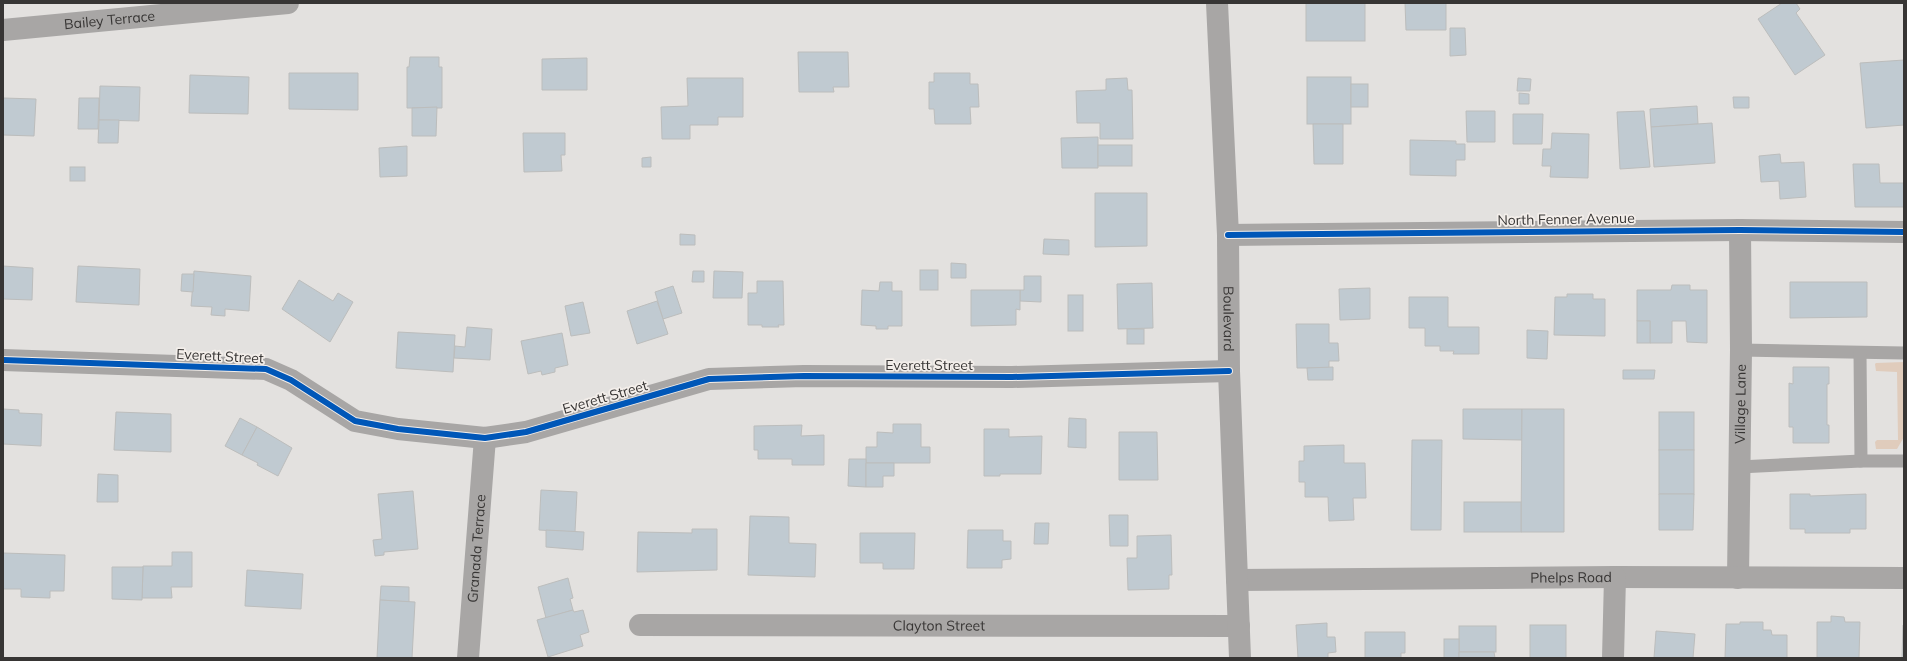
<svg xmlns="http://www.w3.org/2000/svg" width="1907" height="661" viewBox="0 0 1907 661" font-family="Mulish,sans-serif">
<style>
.green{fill:#e0ccbc}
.building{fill:#c0cad1;stroke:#bcbdbc}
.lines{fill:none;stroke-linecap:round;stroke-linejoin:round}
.service{stroke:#a8a6a5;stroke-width:13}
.minor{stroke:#a8a6a5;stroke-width:22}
.tertiary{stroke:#a8a6a5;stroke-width:22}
.cycleway-casing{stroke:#f3eeea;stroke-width:8}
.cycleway{stroke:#0057b8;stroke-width:6}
.labels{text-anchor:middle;stroke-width:3.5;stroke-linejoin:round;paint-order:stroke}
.street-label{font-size:14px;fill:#373534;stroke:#f3eeea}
</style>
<rect width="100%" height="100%" fill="#e3e1df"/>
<path class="green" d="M1904 362V437L1897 449H1876L1875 442 1877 440H1898L1897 372 1876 371 1875 364 1876 363Z"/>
<g class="building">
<rect x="1306" y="3" width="59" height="38"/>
<path d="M1405 3H1446V30H1406Z"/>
<path d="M1782 3H1796L1800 9 1796 13 1825 55 1795 75 1758 19Z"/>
<path d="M1450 28H1465L1466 55 1450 56Z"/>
<path d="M798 52H848L849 87H833L834 92H799Z"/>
<path d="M410 57H439V67H442V108H407V67H409Z"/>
<path d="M587 58V90H542V59Z"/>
<path d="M1904 60V125L1866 128 1860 63Z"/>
<path d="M289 73H358V110L289 109Z"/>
<path d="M934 73H970V84H978L979 107H970L971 124H935L934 109H929V82H934Z"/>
<path d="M190 75 249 77 248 114 189 113Z"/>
<rect x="1307" y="77" width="44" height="47"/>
<path d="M687 78H743V117H718V125H690V139H662L661 107 688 106Z"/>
<path d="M1127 78 1128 90H1132L1133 139H1100V123H1077L1076 91 1106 90V79Z"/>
<path d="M1518 78 1531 79 1530 91H1517Z"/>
<rect x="1351" y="84" width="17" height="23"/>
<path d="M100 86 140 87 139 121 99 120Z"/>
<path d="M1519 93 1529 94V104H1519Z"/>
<path d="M1733 97H1749V108H1734Z"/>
<path d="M3 98 36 99 34 136 3 135Z"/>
<path d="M79 98H99L98 129H78Z"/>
<path d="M1697 106 1698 124 1651 127 1650 109Z"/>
<path d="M437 107 436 136H412V108Z"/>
<path d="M1466 111H1495V142H1467Z"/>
<path d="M1644 111 1650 167 1620 169 1617 112Z"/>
<path d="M1513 114H1543L1542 144H1513Z"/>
<path d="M99 120H119L118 143H98Z"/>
<path d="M1712 123 1715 163 1654 167 1651 127Z"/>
<path d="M1313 124H1343V164H1314Z"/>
<path d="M523 133H565V155H561L562 171 524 172Z"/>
<path d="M1552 133 1589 134 1588 178 1550 177 1551 166H1542L1543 149H1551Z"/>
<path d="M1098 137V168H1062L1061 138Z"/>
<path d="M1410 140 1456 141V144H1465V160H1456V176L1410 175Z"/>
<rect x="1098" y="145" width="34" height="21"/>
<path d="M407 146V176L380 177 379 148Z"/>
<path d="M1780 154 1781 163 1804 162 1806 197 1780 199 1779 181 1761 182 1759 156Z"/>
<path d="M651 157V167H642V158Z"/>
<path d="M1853 164H1879L1880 183H1904V207H1855Z"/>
<rect x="70" y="167" width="15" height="14"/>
<path d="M1095 193H1147V246L1095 247Z"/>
<path d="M680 234 695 235V245H680Z"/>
<path d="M1044 239 1069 240V255L1043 254Z"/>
<path d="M951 263 966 264V278H951Z"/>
<path d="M3 266 33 268 32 300 3 299Z"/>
<path d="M78 266 140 269 139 305 76 302Z"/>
<rect x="920" y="270" width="18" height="20"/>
<path d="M194 271 251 276 249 311 225 309V316L211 315 212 307 191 306Z"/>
<path d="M693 271H704V282H692Z"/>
<path d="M714 271 743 272 742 298H713Z"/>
<path d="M182 274H194L193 292 181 291Z"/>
<path d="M1024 276H1041V302L1020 301V290H1024Z"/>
<path d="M299 280 333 301 338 293 353 302 330 342 282 309Z"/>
<path d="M757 281H783L784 325H778L779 327H762V325H748V293H757Z"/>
<path d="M880 282H892V291H902V326H888V329H876V326L861 325 862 290 879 291Z"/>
<path d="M1790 282H1867V317L1790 318Z"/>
<path d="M1152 283 1153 328 1118 329 1117 284Z"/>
<path d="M1672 285H1690V290H1707V343L1687 342 1686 321H1672V343H1650V321H1637V290H1671Z"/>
<path d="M673 286 682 313 663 319 655 292Z"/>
<path d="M1370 288V319L1340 320 1339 289Z"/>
<path d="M971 290H1020V310L1016 309V325L971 326Z"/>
<path d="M1567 294H1593V299H1605V336L1554 335 1555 297H1567Z"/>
<rect x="1068" y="295" width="15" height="36"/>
<path d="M1409 297H1448V327H1479V354H1453L1454 351H1440V346H1425V328H1409Z"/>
<path d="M657 301 668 334 637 344 627 311Z"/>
<path d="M583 302 590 333 571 336 565 306Z"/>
<rect x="1637" y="321" width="13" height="22"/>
<path d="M1296 324H1329V343H1338L1339 361H1329V368H1297Z"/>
<path d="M467 327 492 329 490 360 454 358 455 346 465 347Z"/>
<rect x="1127" y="329" width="17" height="15"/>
<path d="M1527 330 1548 331 1547 359 1527 358Z"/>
<path d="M398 332 455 335 453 372 396 368Z"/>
<path d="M562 333 568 365 555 368V372L542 375 541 371 528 374 521 341Z"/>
<path d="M1333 367V380H1308L1307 368Z"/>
<path d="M1793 367H1829V384H1827V425H1829V443H1793V427H1789V383L1793 384Z"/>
<path d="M1623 370H1655L1654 379H1623Z"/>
<path d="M3 409 19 410V413L42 414 41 446 3 444Z"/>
<path d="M1463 409H1522V440L1463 439Z"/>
<path d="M1522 409H1564V532H1521Z"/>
<path d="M116 412 171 414V452L114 450Z"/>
<rect x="1659" y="412" width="35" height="38"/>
<path d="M240 418 257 427 242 455 225 446Z"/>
<path d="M1069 418 1086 419V448L1068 447Z"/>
<path d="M893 424H921V447H930V463H866V447H877V432L893 433Z"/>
<path d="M802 425 801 436 824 435V465H792V459H758V450H754V426Z"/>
<path d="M257 427 292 448 278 476 257 465 258 463 242 455Z"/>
<path d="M984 429H1009V437L1042 436 1041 474H1000V476H984Z"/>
<path d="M1119 432H1157L1158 480H1119Z"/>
<path d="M1412 440H1442L1441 530H1411Z"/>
<path d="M1344 445V463H1365L1366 498H1353L1354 520 1329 521 1328 497H1305V482H1299V461H1304V446Z"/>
<rect x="1659" y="450" width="35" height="44"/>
<path d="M849 459H866V487L848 486Z"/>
<path d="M866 463H894V476H883V487H866Z"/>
<path d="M98 474 118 475V502H97Z"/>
<path d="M541 490 577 492 575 532 539 530Z"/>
<path d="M413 491 418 549 384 552V555L375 556 373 540 382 539 378 494Z"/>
<path d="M1659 494H1694L1693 530H1659Z"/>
<path d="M1790 494H1810V496L1866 494V529H1850V533H1805V529H1790Z"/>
<rect x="1464" y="502" width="57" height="30"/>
<path d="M1109 515H1128V546H1110Z"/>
<path d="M750 516 789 517V543L816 544 815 577 748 575Z"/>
<path d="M1035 523H1049L1048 544H1034Z"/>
<path d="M692 529H717V570L637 572 638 532 692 533Z"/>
<path d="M546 530 584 532 583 550 546 547Z"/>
<path d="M968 530H1003V541H1011V559L1002 560V568H967Z"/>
<path d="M860 533H915L914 569H883V563H860Z"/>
<path d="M1171 535 1172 575H1169V589L1128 590 1127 558H1137V536Z"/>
<path d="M172 552H192V587H171L172 598H142L143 566H172Z"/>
<path d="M3 553 65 555 64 591H50V598L21 597V589H3Z"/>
<path d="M112 567H143L142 600 112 599Z"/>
<path d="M247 570 303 574 301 609 245 606Z"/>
<path d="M568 578 573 598 570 599 573 610 546 618 538 587Z"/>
<path d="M381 586 409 587V602L380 600Z"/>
<path d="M380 600 415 602 412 658H377Z"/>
<path d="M573 610 574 612 583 610 589 632 580 635 583 646 548 657 537 620Z"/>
<path d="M1831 616 1844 617 1845 622H1860L1859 658H1817V622H1831Z"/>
<path d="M1740 622H1763V630H1771L1772 635H1787V658H1725L1726 624H1740Z"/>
<path d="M1327 623V637H1335L1336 652 1328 653V658H1298L1296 625Z"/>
<rect x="1530" y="625" width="36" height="33"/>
<path d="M1903 625H1904V658H1902Z"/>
<rect x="1459" y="626" width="37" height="26"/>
<path d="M1656 631 1695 634 1693 658H1654Z"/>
<path d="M1365 632H1405V653H1401V658H1365Z"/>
<rect x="1444" y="639" width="15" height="19"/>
<path d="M1459 652H1494L1495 658H1459Z"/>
</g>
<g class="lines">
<g class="service">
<path d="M1741 350 1904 353"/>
<path d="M1860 353 1861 461"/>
<path d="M1739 467 1861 461H1904"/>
</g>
<g class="minor">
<path id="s1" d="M3 30 288 3"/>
<path d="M1228 235 1740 230 1904 232"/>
<path d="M3 360 266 369 291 380 355 421 398 429 485 438 526 432 709 379 804 376 1012 377 1229 371"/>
<path id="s2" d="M1738 578 1741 350 1740 230"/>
<path id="s3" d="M1237 580 1615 577 1904 578"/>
<path id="s4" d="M640 625 1239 626"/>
<path id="s5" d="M468 658 485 438"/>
<path d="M1613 658 1615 577"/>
</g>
<path class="tertiary" id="s6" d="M1217 3 1228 235 1229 371 1240 658"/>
<g class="cycleway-casing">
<g id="cycleway">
<path d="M1228 235 1740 230 1904 232"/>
<path d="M3 360 266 369 291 380 355 421 398 429 485 438 526 432 709 379 804 376 1012 377 1229 371"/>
</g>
</g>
<use href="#cycleway" class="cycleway"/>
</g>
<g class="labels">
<g class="street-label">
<text dy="5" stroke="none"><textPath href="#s1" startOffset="107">Bailey Terrace</textPath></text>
<text transform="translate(1566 219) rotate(-1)" y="5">North Fenner Avenue</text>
<text dy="5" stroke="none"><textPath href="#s6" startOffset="316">Boulevard</textPath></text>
<text transform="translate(220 356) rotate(3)" y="5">Everett Street</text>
<text x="929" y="370">Everett Street</text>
<text transform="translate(605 397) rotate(-16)" y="5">Everett Street</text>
<text dy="5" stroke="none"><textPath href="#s2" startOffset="174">Village Lane</textPath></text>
<text dy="5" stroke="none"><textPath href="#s5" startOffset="110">Granada Terrace</textPath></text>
<text dy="5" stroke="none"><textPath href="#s3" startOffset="334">Phelps Road</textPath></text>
<text dy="5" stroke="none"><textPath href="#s4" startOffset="299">Clayton Street</textPath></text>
</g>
</g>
<rect width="1907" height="661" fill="none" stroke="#373534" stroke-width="8"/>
</svg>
